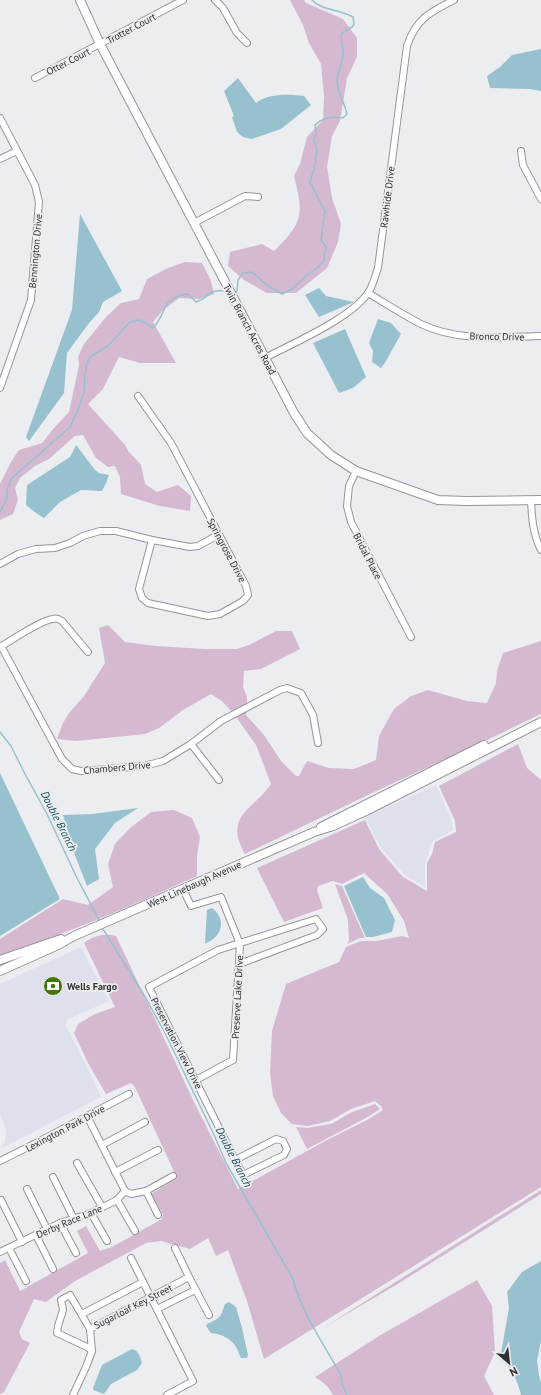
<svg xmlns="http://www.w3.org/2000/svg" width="541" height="1395" viewBox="0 0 541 1395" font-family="'PT Sans',sans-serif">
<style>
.built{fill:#dee0eb}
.green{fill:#d4b9d0}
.water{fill:#97c1ce}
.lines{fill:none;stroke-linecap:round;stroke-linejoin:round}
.stream{stroke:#97c1ce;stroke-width:1.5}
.street-casing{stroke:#949598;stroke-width:8}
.secondary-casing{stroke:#949598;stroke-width:10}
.street{stroke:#fff;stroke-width:6}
.secondary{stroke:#fff;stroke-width:8}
.labels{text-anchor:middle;stroke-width:3.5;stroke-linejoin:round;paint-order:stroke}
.street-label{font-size:10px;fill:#313132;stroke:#ecedf0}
.poi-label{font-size:10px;font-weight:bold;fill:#313132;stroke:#ecedf0;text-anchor:start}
.water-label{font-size:11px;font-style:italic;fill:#154f5d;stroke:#ecedf0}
</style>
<rect width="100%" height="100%" fill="#ecedf0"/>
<g class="built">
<path d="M436 785 452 821 453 830 433 841 425 863V887L405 875 381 848 366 819 362 818Z"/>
<path d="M81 947 109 1001 67 1020 66 1026 81 1055 101 1097 0 1149 5 1142 6 1129 0 1114V984Z"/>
</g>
<g class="green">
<path d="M290 0H304L306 3 343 19 357 38V57L347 78 340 121 332 136 327 167 332 198 341 224 338 242 327 268 296 293H267L244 280 228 266 230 252 262 244 274 251C303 223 304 214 294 176L300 164 307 137 323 120 324 96 321 64 309 43 303 25Z"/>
<path d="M185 262 202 263 211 281 214 294 199 299 179 298 162 311 153 322 176 363H140L119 357 103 389 88 404 125 445 129 452 141 465 145 484 157 492 178 485 191 496 190 511 160 506 121 494 120 477 115 466 108 467 96 458 83 435 75 436 49 459 35 466 20 478 15 488 18 500 13 514 0 520V484L11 462 19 450 42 443 54 428 69 412 79 365 78 357 84 344 106 317 121 303 139 299 147 279 168 268Z"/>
<path d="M108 625 125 642 156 646 204 649H237L249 645 276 631H292L300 649 261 669 244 671 243 687 247 697V704L232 712 222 701 211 694 183 710 159 728 145 734 76 741 57 739 63 723 69 713 84 696 105 663 99 628Z"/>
<path d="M541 641V714L489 739 372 793 245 854C223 815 253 811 271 784L256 745 236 717 247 711 246 715 264 735 281 761 296 776H299L307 761 329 768 354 769 376 760 379 736 394 709 411 696 428 690 467 701 487 703 496 683 497 671 503 653Z"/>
<path d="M518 744 527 768 541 780V1187L264 1359 247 1301 228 1250 216 1256 208 1238 190 1249 161 1241 146 1243 75 1281 46 1302 34 1299 19 1332 22 1339 30 1343 4 1392 0 1394V1263L5 1260 20 1291 88 1253 77 1231 86 1226 100 1251 112 1247 162 1219 163 1215 151 1194 177 1178 135 1087 131 1083 106 1094 88 1063 74 1033 78 1024 95 1014 115 1007 84 943C94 936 103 933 116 936L195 1104 238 1189 327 1140 367 1120 383 1110 381 1106 375 1101 351 1109 330 1121 307 1126 292 1124 281 1113 273 1096 270 1073 272 1031 286 984 339 962 346 947 361 941H377L402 936 409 938 404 921 388 895 364 873 342 884 333 881 318 886 317 890 323 908 284 922 257 868 365 820 379 849 403 877 427 891V863L432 854 435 842 456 832 455 821 439 786Z"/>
<path d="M174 810 192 818 200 837 197 856V876C132 906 67 933 0 956V939L63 899 88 905 113 887 108 864 115 844 130 828 151 812Z"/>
<path d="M335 884 342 886 365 938H360L347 944 349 941 348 920Z"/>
<path d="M375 1104 380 1109 366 1118 307 1149 296 1127 307 1128 331 1124 352 1112Z"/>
<path d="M541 1190V1194L396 1285 323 1328Z"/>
<path d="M477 1280 492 1306 495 1352 484 1376 494 1395H333C329 1387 323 1382 315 1377L379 1336Z"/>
</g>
<g class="water">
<path d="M541 49V91L530 89 490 88 487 76 500 67 512 55Z"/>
<path d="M238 78 256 103C268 93 290 94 304 96L311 105 281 129 252 139 243 137 237 132 232 117 234 116 224 91Z"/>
<path d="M80 214 122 291 103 302 99 312 89 323 67 353 64 393 29 441 26 437 72 310Z"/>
<path d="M319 288 326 296 354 302 319 317 305 295Z"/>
<path d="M378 319 391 323 401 334 386 361 381 368 372 362 373 351 369 343Z"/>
<path d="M345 329 366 377 353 388 339 393 313 343Z"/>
<path d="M76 445 95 470 99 473 109 475 106 483 102 491 81 490 60 502 44 518 36 513 26 505 27 485 70 457Z"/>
<path d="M0 773 60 899 0 936Z"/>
<path d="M138 808 115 823 95 849 99 879 87 886 76 858 63 815 92 814Z"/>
<path d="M363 877 370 888 384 898 395 920 392 932 373 937H366L344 886Z"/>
<path d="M212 908C227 919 222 937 206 943H205L207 910Z"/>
<path d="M541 1261V1341L537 1361 539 1375 541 1383V1395H521C517 1380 513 1368 500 1359L509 1308 507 1292 522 1272Z"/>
<path d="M229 1302 236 1307 242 1328 248 1355 247 1358H241C239 1355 239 1352 237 1349 233 1339 221 1334 211 1333L206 1326 207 1324 217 1319 221 1315 225 1304Z"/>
<path d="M132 1349C139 1351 140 1356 142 1363L137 1370 111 1384 104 1394 93 1390V1388L102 1365Z"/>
</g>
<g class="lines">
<g class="stream">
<path d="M235 292H237L238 280 243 273 252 272 267 285 282 294 292 289 307 275 317 268 324 260 326 247 321 240 325 211 310 182 314 169 317 150 314 141 316 134 315 125C323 117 332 116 343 118L347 114C345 103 337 93 337 81 337 72 343 63 343 54 343 46 340 40 342 33L352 27 354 24 353 17C340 9 322 11 312 0"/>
<path d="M0 512 7 498V489L12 478 70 427 78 410 84 392 85 374 87 363 90 357 108 346 130 322 139 320 146 323 153 328C168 312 160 298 188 294L196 302C210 298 207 289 224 291"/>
<path d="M0 732 11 746 25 774 47 814 76 876 99 920"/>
<path d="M103 929 144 995 165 1033 215 1137 226 1163 293 1279C300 1309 325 1347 341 1375L342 1384 347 1395"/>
</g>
<g class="street-casing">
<g id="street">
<path d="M215 0 223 8 237 33 247 43"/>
<path d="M35 78 183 0"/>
<path d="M0 118 35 185 39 202 31 300 0 388"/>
<path d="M521 151 523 165 541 199"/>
<path d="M0 159 17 151"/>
<path d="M194 223 245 196 258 197"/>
<path d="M368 293C385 303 403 315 421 324 458 342 501 337 541 336"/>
<path d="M265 358C293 343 350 319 368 293 373 286 375 276 378 268L407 46C416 19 430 12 454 0"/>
<path d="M138 396 171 443 246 586 248 595 243 601 220 614 208 616 148 603 142 598 139 589 152 540"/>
<path d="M356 471 349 486 347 506 351 522 411 637"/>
<path d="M531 501C532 519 533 534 541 550"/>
<path d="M0 564 18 554 36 549 55 548 70 543 83 536 100 531H116L152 540 190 547 198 546 218 535"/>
<path d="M1 646 62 759 72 769 81 771 144 766 163 761 191 744 221 721 280 690 287 688 301 693 313 715 318 743"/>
<path d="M0 647C12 640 41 620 53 619 56 618 59 619 62 621L88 652"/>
<path d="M191 744 219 780"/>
<path d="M183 889 191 906 221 897 240 944 233 1060 196 1080"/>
<path d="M102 1145 145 1122"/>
<path d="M235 1160 243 1175 284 1155 287 1149 283 1141 276 1139 235 1160 149 987 218 950 316 919 323 929 317 935 239 964"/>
<path d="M0 1161 34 1144 129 1094"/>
<path d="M77 1163 102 1207"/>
<path d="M115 1172 158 1150"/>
<path d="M53 1177 74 1219"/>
<path d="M27 1189 47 1229"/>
<path d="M125 1191 131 1194 146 1191 173 1176"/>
<path d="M146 1191 158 1215"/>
<path d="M1 1200 22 1242"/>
<path d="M117 1200 135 1231"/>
<path d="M91 1213 107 1241"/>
<path d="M60 1223 76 1253"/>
<path d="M36 1235 53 1269"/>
<path d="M9 1248 26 1281"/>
<path d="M0 1252 60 1223 91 1213 117 1200 125 1191 87 1116"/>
<path d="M131 1258 193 1381 167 1395"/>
<path d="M189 1277 209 1315"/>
<path d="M157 1309 195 1290"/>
<path d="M82 1314 143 1282"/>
<path d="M90 1329 70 1295 61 1300 63 1310 58 1326 57 1333 87 1347 92 1351"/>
<path d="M73 1395 86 1367 92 1351 90 1329 189 1277 175 1248"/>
</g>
</g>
<g class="secondary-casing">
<g id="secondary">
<path d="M80 0 100 44 294 413 307 433 331 455 356 471 438 500 466 501 541 500"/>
<path d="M321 827 484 745"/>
<path d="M0 960 61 939"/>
<path d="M0 971 58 945 74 936 314 832 333 826 370 809 541 722"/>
</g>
</g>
<use href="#street" class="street"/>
<use href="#secondary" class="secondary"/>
</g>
<defs>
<g id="bank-disc" transform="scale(1)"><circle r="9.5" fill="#407707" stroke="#ecedf0"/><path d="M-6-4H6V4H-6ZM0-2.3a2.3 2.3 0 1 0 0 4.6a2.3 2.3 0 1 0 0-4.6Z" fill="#fff"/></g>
</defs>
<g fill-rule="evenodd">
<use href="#bank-disc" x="53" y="986"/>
</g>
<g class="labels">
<g class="street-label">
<text transform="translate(131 28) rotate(-28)" y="4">Trotter Court</text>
<text transform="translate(68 61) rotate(-27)" y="4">Otter Court</text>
<text transform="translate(387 197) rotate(-83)" y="4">Rawhide Drive</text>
<text transform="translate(35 251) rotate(-85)" y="4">Bennington Drive</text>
<text transform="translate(250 329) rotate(62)" y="4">Twin Branch Acres Road</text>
<text transform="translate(497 336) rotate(1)" y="4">Bronco Drive</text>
<text transform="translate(227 550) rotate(62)" y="4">Springrose Drive</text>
<text transform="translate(368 556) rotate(63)" y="4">Bridal Place</text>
<text transform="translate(117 767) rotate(-5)" y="4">Chambers Drive</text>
<text transform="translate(194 884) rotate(-24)" y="4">West Linebaugh Avenue</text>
<text transform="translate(237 997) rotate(-87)" y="4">Preserve Lake Drive</text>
<text transform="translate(177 1043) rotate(63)" y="4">Preservation View Drive</text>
<text transform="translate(65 1128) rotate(-28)" y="4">Lexington Park Drive</text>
<text transform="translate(69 1221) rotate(-23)" y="4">Derby Race Lane</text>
<text transform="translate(133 1306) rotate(-27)" y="4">Sugarloaf Key Street</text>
</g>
<g class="poi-label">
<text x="67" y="990">Wells Fargo</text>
</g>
<g class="water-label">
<text transform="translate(59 821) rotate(63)" y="4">Double Branch</text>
<text transform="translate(234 1157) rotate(63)" y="4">Double Branch</text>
</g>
</g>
<g transform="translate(509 1363) rotate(152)" stroke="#ecedf0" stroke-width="3" paint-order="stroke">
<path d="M0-3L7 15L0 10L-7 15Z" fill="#313132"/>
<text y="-6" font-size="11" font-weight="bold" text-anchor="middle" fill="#313132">N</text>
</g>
</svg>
